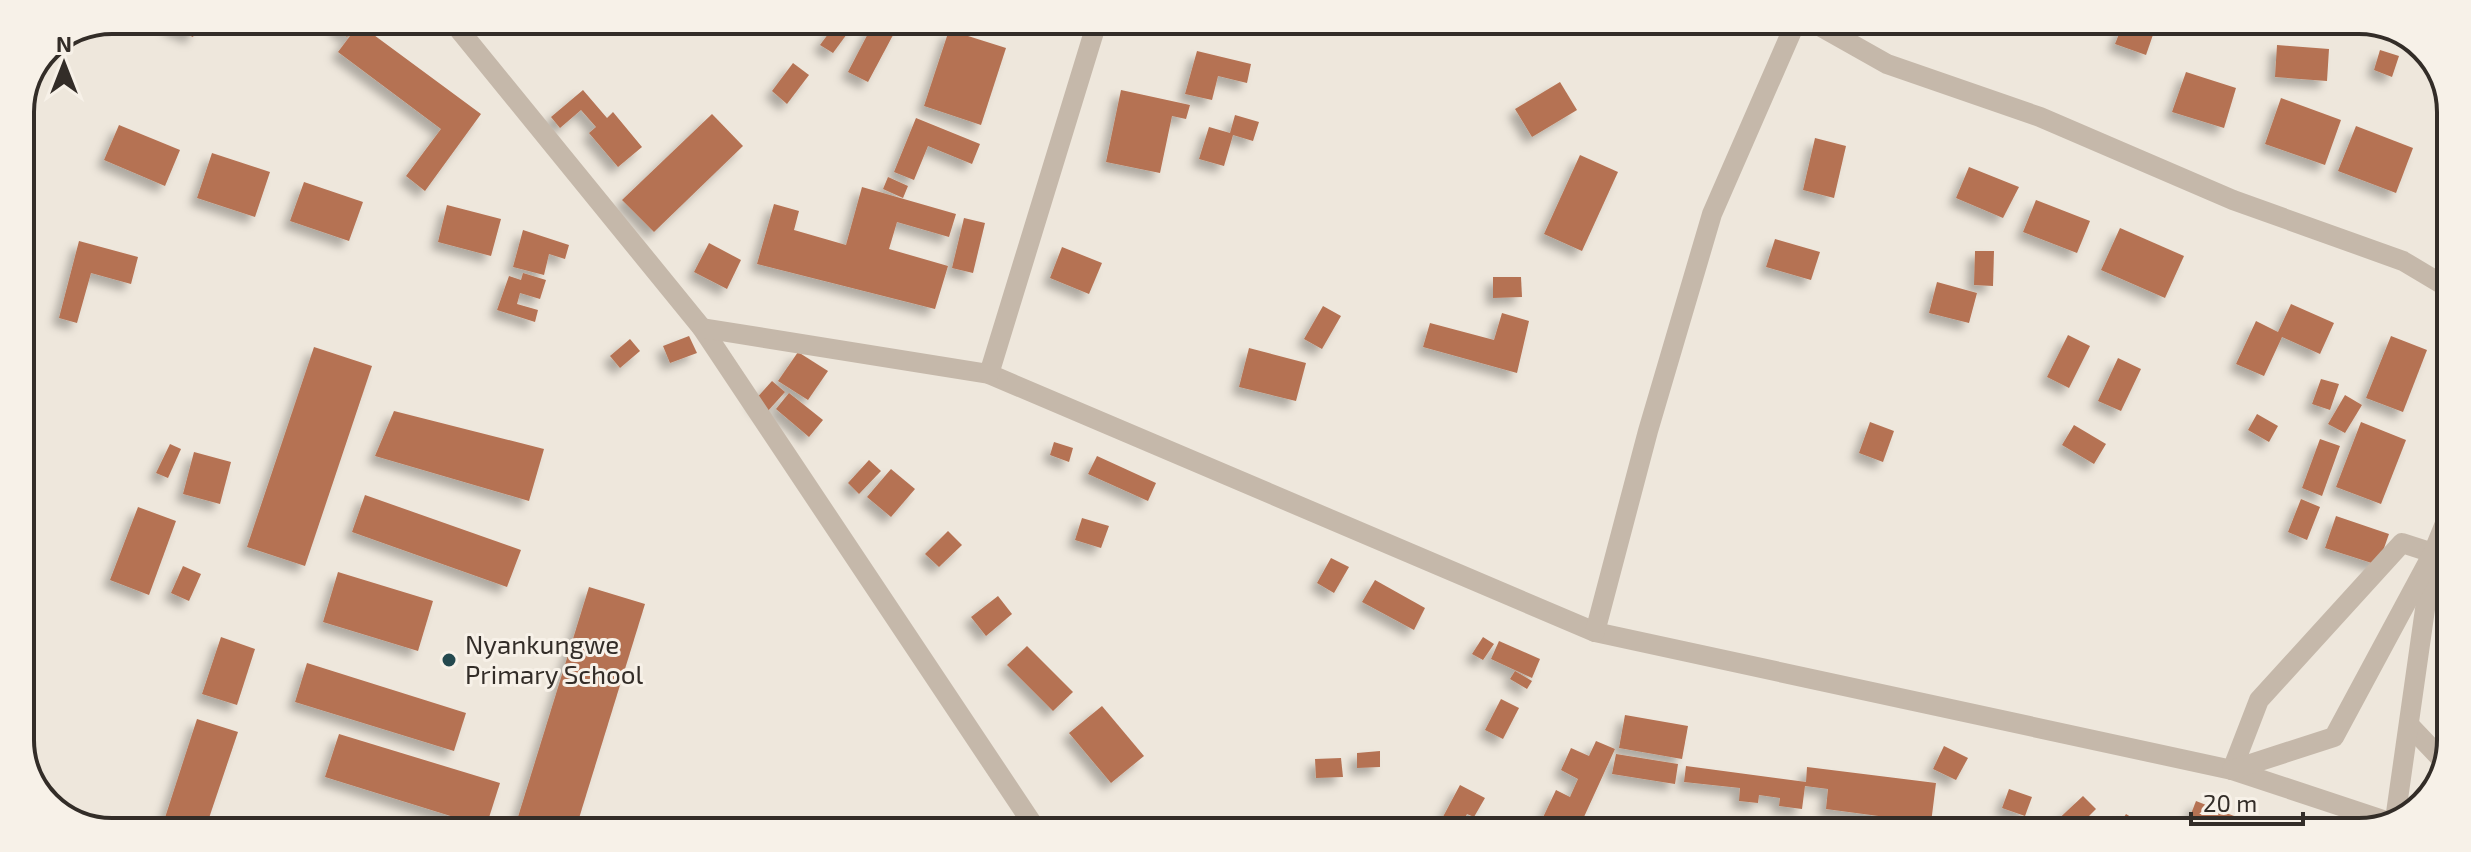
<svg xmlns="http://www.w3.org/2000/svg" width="2471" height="852" viewBox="0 0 2471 852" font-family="'Exo 2',sans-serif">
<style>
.building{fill:#b57253;filter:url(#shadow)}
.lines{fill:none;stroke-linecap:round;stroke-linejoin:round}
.minor{stroke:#c5b8aa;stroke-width:20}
.poi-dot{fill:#24494f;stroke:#f7f1e8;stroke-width:3}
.labels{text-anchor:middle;stroke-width:6;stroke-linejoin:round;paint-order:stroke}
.poi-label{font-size:26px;fill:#332d28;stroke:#f7f1e8;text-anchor:start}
.rim{fill:none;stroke:#332d28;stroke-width:4}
</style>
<defs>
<filter id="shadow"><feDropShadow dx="-7" dy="7" stdDeviation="4" flood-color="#0004"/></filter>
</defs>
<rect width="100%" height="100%" fill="#eee7dc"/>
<g class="building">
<path d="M172 20H200L193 37 169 27Z"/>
<path d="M340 20 356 21 359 23 347 37 335 26Z"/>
<path d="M837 22 855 23 833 53 820 45Z"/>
<path d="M874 22H900L868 82 848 72Z"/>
<path d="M359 24 481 114 425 191 406 176 441 129 338 52Z"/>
<path d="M2123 24 2156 26 2146 55 2115 44Z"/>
<path d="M949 30 1006 48 981 125 924 106Z"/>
<path d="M2277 45 2329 49 2327 81 2275 77Z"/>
<path d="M2380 50 2399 56 2392 77 2374 70Z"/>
<path d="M1197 51 1251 64 1247 83 1218 76 1212 100 1185 94Z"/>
<path d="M793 63 809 75 787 104 772 91Z"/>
<path d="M2186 72 2236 88 2224 128 2172 112Z"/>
<path d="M1560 82 1577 110 1532 137 1515 109Z"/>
<path d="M583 90 607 118 613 112 642 147 618 167 589 133 596 127 581 110 560 128 551 117Z"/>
<path d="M1121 90 1190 105 1186 119 1172 116 1160 173 1106 162Z"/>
<path d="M2281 98 2341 120 2325 165 2265 144Z"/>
<path d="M712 114 743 146 654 232 622 200Z"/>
<path d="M1235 115 1259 122 1253 141 1233 135 1224 166 1199 159 1209 127 1230 133Z"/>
<path d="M916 118 980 144 972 164 928 146 914 180 894 172Z"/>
<path d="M119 125 180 150 165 186 104 160Z"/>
<path d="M2356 126 2413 148 2396 193 2338 171Z"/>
<path d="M1815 138 1846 146 1834 198 1803 190Z"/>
<path d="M212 153 270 172 255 217 197 198Z"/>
<path d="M1580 155 1618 172 1582 251 1544 234Z"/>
<path d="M1969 167 2019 187 2003 218 1956 198Z"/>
<path d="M888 177 908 186 903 198 883 189Z"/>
<path d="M304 182 363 202 349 241 290 221Z"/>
<path d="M862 187 956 214 949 237 897 222 889 249 948 266 935 309 757 264 774 204 799 211 794 230 846 245Z"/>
<path d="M2036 200 2090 221 2077 253 2023 232Z"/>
<path d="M447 205 501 219 491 256 438 242Z"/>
<path d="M964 218 985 223 973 273 952 268Z"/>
<path d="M2120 228 2184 256 2165 298 2101 270Z"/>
<path d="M523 230 569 245 565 259 549 254 544 275 513 267Z"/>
<path d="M1775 239 1820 252 1811 280 1766 267Z"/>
<path d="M79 241 138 257 131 284 91 273 77 323 59 318Z"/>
<path d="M709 243 741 260 727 289 694 272Z"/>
<path d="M1062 247 1102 263 1089 294 1050 278Z"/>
<path d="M1975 251H1994L1993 286 1974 285Z"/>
<path d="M523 273 546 280 540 299 520 293 517 304 538 310 535 322 497 310 509 276 521 280Z"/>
<path d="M1493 277H1521L1522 297 1493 298Z"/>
<path d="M1937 282 1977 293 1969 323 1929 313Z"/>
<path d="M2291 304 2334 323 2320 354 2282 337 2264 376 2236 364 2256 321 2278 332Z"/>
<path d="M1323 306 1341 316 1322 349 1304 339Z"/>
<path d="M1502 313 1529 321 1517 373 1423 347 1430 323 1494 340Z"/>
<path d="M2068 335 2090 346 2069 388 2047 377Z"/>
<path d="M689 336 697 353 670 363 663 346Z"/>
<path d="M2391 336 2427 350 2403 412 2366 398Z"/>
<path d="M630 339 640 351 620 368 610 356Z"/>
<path d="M314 347 372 366 305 566 247 547Z"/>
<path d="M1249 348 1306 363 1296 401 1239 387Z"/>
<path d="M798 352 828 371 808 400 778 381Z"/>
<path d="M2118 358 2141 369 2121 411 2098 401Z"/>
<path d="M2321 379 2339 384 2330 410 2312 404Z"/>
<path d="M772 381 785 392 767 412 754 401Z"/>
<path d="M789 393 823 420 809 437 776 409Z"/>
<path d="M2345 395 2362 405 2345 433 2328 424Z"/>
<path d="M394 411 544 449 529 501 375 456Z"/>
<path d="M2257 414 2278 426 2269 442 2248 430Z"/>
<path d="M1870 422 1894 431 1883 462 1859 453Z"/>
<path d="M2361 422 2406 440 2381 504 2336 487Z"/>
<path d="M2074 425 2106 444 2094 464 2062 445Z"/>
<path d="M2320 439 2340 446 2322 496 2302 488Z"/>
<path d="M1054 442 1073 448 1069 462 1050 455Z"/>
<path d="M170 444 181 449 168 478 156 473Z"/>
<path d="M194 452 231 462 220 504 183 494Z"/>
<path d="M1097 456 1156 483 1148 501 1088 474Z"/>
<path d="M869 460 881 471 859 494 848 483Z"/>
<path d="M891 469 915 489 891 517 867 497Z"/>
<path d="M365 495 521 550 507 587 352 532Z"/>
<path d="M2301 499 2320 507 2307 540 2288 532Z"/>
<path d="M138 507 176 521 149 595 110 580Z"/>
<path d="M2336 516 2389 534 2378 565 2325 548Z"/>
<path d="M1082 518 1109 526 1101 548 1075 540Z"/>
<path d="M948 531 962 545 939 567 925 554Z"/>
<path d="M1331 558 1349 567 1334 593 1317 583Z"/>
<path d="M183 566 201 574 189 601 171 593Z"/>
<path d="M338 572 433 601 418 651 323 622Z"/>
<path d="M1375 580 1425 608 1414 630 1362 602Z"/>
<path d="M589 587 645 604 576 828H554L518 817Z"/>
<path d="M998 596 1012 614 986 636 971 617Z"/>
<path d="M221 637 255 649 237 705 202 694Z"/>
<path d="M1483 637 1494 644 1483 660 1472 654Z"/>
<path d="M1499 641 1540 659 1532 678 1491 659Z"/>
<path d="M1027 646 1073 692 1053 711 1007 665Z"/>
<path d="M307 663 466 713 454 751 295 702Z"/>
<path d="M1515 671 1532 681 1527 689 1510 679Z"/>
<path d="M1501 699 1519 708 1503 739 1485 730Z"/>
<path d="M1102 706 1144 756 1111 783 1069 733Z"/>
<path d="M1625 715 1688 726 1682 759 1619 748Z"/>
<path d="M197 719 238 732 206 827H162Z"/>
<path d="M339 734 500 783 486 827 325 777Z"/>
<path d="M1596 741 1615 749 1578 830H1537L1556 790 1570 797 1578 779 1561 770 1571 748 1589 756Z"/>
<path d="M1944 746 1968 758 1956 780 1933 769Z"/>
<path d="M1380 751V767L1357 768V753Z"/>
<path d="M1616 754 1678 764 1675 784 1612 774Z"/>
<path d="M1341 758 1343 777 1316 778 1315 759Z"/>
<path d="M1686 766 1806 782 1807 767 1936 783 1931 823 1826 809 1828 789 1805 786 1802 809 1779 806 1780 798 1759 795 1758 803 1739 801 1740 788 1684 782Z"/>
<path d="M1460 785 1485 798 1474 817 1467 814 1458 830H1441L1437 828Z"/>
<path d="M2009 789 2032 797 2025 816 2002 808Z"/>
<path d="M2083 796 2096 809 2074 831H2056L2051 826Z"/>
<path d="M2196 801 2267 829 2266 832H2184Z"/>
<path d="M2126 814 2147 827 2144 832 2115 831Z"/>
</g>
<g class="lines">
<g class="minor">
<path d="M452 21 702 328 1036 829"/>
<path d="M1816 24 1887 64 2040 117 2233 200 2403 261 2450 289"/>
<path d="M702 328 989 374 1595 632 2232 770 2389 822"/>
<path d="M989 374 1097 22"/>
<path d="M1595 632 1648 431 1712 214 1795 24"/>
<path d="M2409 725 2446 764"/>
<path d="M2232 770 2259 700 2402 543 2433 553 2395 820"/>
<path d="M2232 770 2334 737 2433 553 2448 516"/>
</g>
</g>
<circle class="poi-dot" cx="449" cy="660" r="8"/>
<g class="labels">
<g class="poi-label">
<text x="465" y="654">Nyankungwe<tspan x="465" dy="30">Primary School</tspan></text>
</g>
</g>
<path d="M0 0H2471V852H0ZM112 34H2359A78 78 0 0 1 2437 112V740A78 78 0 0 1 2359 818H112A78 78 0 0 1 34 740V112A78 78 0 0 1 112 34Z" fill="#f7f1e8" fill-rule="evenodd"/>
<path class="rim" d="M112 34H2359A78 78 0 0 1 2437 112V740A78 78 0 0 1 2359 818H112A78 78 0 0 1 34 740V112A78 78 0 0 1 112 34Z"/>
<g transform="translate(64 64)" stroke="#f7f1e8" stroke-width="6" paint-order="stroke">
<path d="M0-6L14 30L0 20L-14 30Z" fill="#332d28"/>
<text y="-12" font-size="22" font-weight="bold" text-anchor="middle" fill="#332d28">N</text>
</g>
<path d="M2191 812v12h112v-12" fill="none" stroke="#332d28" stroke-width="4"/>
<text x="2203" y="812" font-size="24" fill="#332d28" stroke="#f7f1e8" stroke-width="6" paint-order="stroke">20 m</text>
</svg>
